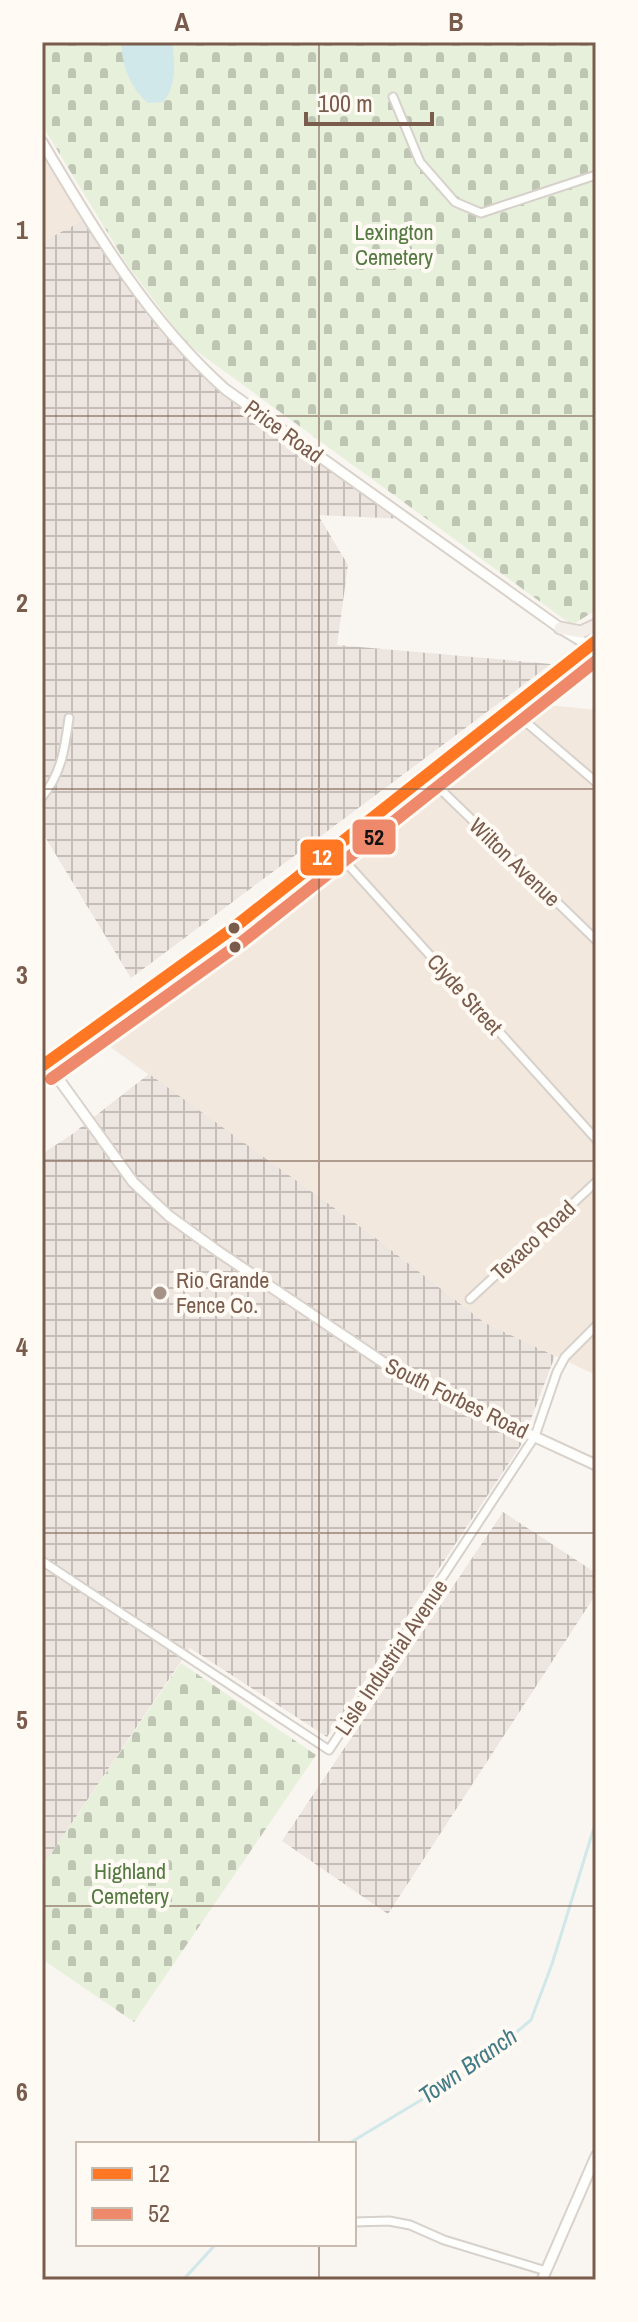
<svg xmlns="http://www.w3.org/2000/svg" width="638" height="2322" viewBox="0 0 638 2322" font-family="'Archivo Narrow',sans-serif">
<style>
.residential{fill:#f2e8de}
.industrial{fill:url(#industrial-grid)}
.cemetery{fill:url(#cemetery-stones)}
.water{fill:#d0e8ea}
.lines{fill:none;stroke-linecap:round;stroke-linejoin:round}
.stream{stroke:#d0e8ea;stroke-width:3}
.street-casing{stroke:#d7d1cb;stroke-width:11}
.secondary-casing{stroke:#d9d2cb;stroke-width:13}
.primary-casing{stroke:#dad1cc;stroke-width:15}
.street{stroke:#fefefd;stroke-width:7}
.secondary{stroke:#fefefd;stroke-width:9}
.primary{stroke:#f3eee8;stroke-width:11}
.primary-bridge-casing{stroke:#dad1cc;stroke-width:15;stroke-linecap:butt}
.primary-bridge{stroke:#f3eee8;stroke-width:11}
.bus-1-casing{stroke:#fffaf3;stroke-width:18}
.bus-2-casing{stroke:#fffaf3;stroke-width:18}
.bus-1{stroke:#ff7723;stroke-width:12}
.bus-2{stroke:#ef896b;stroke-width:12}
.grid{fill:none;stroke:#7a5c4d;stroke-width:2;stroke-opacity:0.55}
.bus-dot{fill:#7a5c4d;stroke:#fffaf3;stroke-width:3}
.poi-dot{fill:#a69286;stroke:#fffaf3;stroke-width:3}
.labels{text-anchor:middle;stroke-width:8;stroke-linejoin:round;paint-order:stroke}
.park-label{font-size:22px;fill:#537a41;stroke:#fffaf3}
.street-label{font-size:22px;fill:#7a5c4d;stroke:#fffaf3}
.poi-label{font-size:22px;fill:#7a5c4d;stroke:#fffaf3;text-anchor:start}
.water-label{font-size:24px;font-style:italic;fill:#437c86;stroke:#fffaf3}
.line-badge{stroke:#fffaf3;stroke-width:3}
.badge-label{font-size:22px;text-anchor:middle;font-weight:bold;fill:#fff}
.pale-badge-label{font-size:22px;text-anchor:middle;font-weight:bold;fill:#111}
.neatline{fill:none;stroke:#7a5c4d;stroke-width:3}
.grid-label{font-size:26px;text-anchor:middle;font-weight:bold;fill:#7a5c4d}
</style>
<defs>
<pattern id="industrial-grid" width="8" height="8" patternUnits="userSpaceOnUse" patternTransform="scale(2)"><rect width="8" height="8" fill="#ede5e0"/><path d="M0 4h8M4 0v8" fill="none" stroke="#c5bdb8"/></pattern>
<pattern id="cemetery-stones" width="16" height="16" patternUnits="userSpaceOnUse" patternTransform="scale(2)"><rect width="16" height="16" fill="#e7f0db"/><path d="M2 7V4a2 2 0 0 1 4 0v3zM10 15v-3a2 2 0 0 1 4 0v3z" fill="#c0c6b4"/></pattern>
</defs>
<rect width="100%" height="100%" fill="#f9f5f0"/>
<g class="residential">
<path d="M42 137 88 218 42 242Z"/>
<path d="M539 704 596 710V1375L485 1323 373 1236 102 1041Z"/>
</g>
<g class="industrial">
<path d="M88 218 200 367 406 519 318 515 348 565 337 645 551 664 131 978 42 832V242Z"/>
<path d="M149 1074 373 1236 485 1323 555 1356 521 1445 327 1737 190 1648 42 1867V1154L71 1135Z"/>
<path d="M503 1512 596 1573V1594L388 1914 282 1841Z"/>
</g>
<g class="cemetery">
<path d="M42 42H596V610L572 625 187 344 128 266 42 125Z"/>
<path d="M181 1663 316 1755 134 2022 42 1959V1867Z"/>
</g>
<path class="water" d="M121 42H172C175 62 177 86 163 102L148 103C130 88 122 65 121 42Z"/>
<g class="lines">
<g class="stream">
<path d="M348 2144 471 2070 531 2020 552 1964 596 1821"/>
<path d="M183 2280 216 2244"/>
</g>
<g class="street-casing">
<g id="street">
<path d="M393 97 420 162 455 202 481 213 596 175"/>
<path d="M435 784 596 940"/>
<path d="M42 797C62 773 65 747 69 718"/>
<path d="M333 848 596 1139"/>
<path d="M347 864 393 817 517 721 527 723 596 782"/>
<path d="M470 1299 596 1182"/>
<path d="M42 1561 329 1750 535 1436 557 1372 565 1357 596 1326"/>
<path d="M354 2222 389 2221 410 2225 444 2240 546 2271"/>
</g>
</g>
<g class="secondary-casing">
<g id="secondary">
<path d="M42 142C94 230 148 320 225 389L560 628 596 650"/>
<path d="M47 1063 133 1182 169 1216 216 1250 405 1377 596 1465"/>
<path d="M542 2280 596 2156"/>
</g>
</g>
<g class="primary-casing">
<g id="primary">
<path d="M560 628 581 632 596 625"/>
<path d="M42 1066 225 934 422 777"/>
</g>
</g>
<use href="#street" class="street"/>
<use href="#secondary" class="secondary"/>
<use href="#primary" class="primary"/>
<g class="primary-bridge-casing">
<path id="primary-bridge" d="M422 777 596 641"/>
</g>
<use href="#primary-bridge" class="primary-bridge"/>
<g class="bus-1-casing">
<path id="bus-1" d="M42 1066 232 929 596 641"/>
</g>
<g class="bus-2-casing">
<path id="bus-2" d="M51 1079 242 942 596 661"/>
</g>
<use href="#bus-1" class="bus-1"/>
<use href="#bus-2" class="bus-2"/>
</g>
<path class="grid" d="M319 42V2144M42 416H596M42 789H596M42 1161H596M42 1533H596M42 1906H596M319 2244V2280"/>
<g class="bus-dot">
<circle cx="234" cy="928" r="7"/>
<circle cx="235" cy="947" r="7"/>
</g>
<circle class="poi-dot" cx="160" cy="1293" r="8"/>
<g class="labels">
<g class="park-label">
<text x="394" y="240">Lexington<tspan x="394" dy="25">Cemetery</tspan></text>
<text x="130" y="1879">Highland<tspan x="130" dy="25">Cemetery</tspan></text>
</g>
<g class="street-label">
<text transform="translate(284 431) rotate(36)" y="8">Price Road</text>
<text transform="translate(515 862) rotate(44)" y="8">Wilton Avenue</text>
<text transform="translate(465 994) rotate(48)" y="8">Clyde Street</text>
<text transform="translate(533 1240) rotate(-43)" y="8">Texaco Road</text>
<text transform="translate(457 1398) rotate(26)" y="8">South Forbes Road</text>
<text transform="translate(391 1657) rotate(-56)" y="8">Lisle Industrial Avenue</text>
</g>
<g class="poi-label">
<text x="176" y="1288">Rio Grande<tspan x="176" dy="25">Fence Co.</tspan></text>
</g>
<g class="water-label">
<text transform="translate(468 2066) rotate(-35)" y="8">Town Branch</text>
</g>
</g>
<g class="line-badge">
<rect x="351" y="818" width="46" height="38" rx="8" fill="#ef896b"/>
<rect x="299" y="838" width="46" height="39" rx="8" fill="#ff7723"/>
</g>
<g class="badge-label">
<text x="322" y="865">12</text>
</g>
<g class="pale-badge-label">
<text x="374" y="845">52</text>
</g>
<rect width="638" height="2322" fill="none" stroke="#fffaf3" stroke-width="88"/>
<rect x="76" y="2142" width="280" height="104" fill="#fffaf3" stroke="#cabbb1" stroke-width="2"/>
<rect x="92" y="2168" width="40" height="12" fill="#ff7723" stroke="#cabbb1" stroke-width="2"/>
<text x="148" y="2182" font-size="24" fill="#7a5c4d">12</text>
<rect x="92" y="2208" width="40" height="12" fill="#ef896b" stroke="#cabbb1" stroke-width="2"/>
<text x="148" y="2222" font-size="24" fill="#7a5c4d">52</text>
<path d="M306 112v12h126v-12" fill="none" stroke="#7a5c4d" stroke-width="4"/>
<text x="318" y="112" font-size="24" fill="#7a5c4d" stroke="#fffaf3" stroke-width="6" paint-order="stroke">100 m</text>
<rect x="44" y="44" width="550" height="2234" class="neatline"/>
<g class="grid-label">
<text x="182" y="31">A</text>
<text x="456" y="31">B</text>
<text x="22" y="239">1</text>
<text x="22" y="612">2</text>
<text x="22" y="984">3</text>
<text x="22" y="1356">4</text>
<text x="22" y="1729">5</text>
<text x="22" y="2101">6</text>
</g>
</svg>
